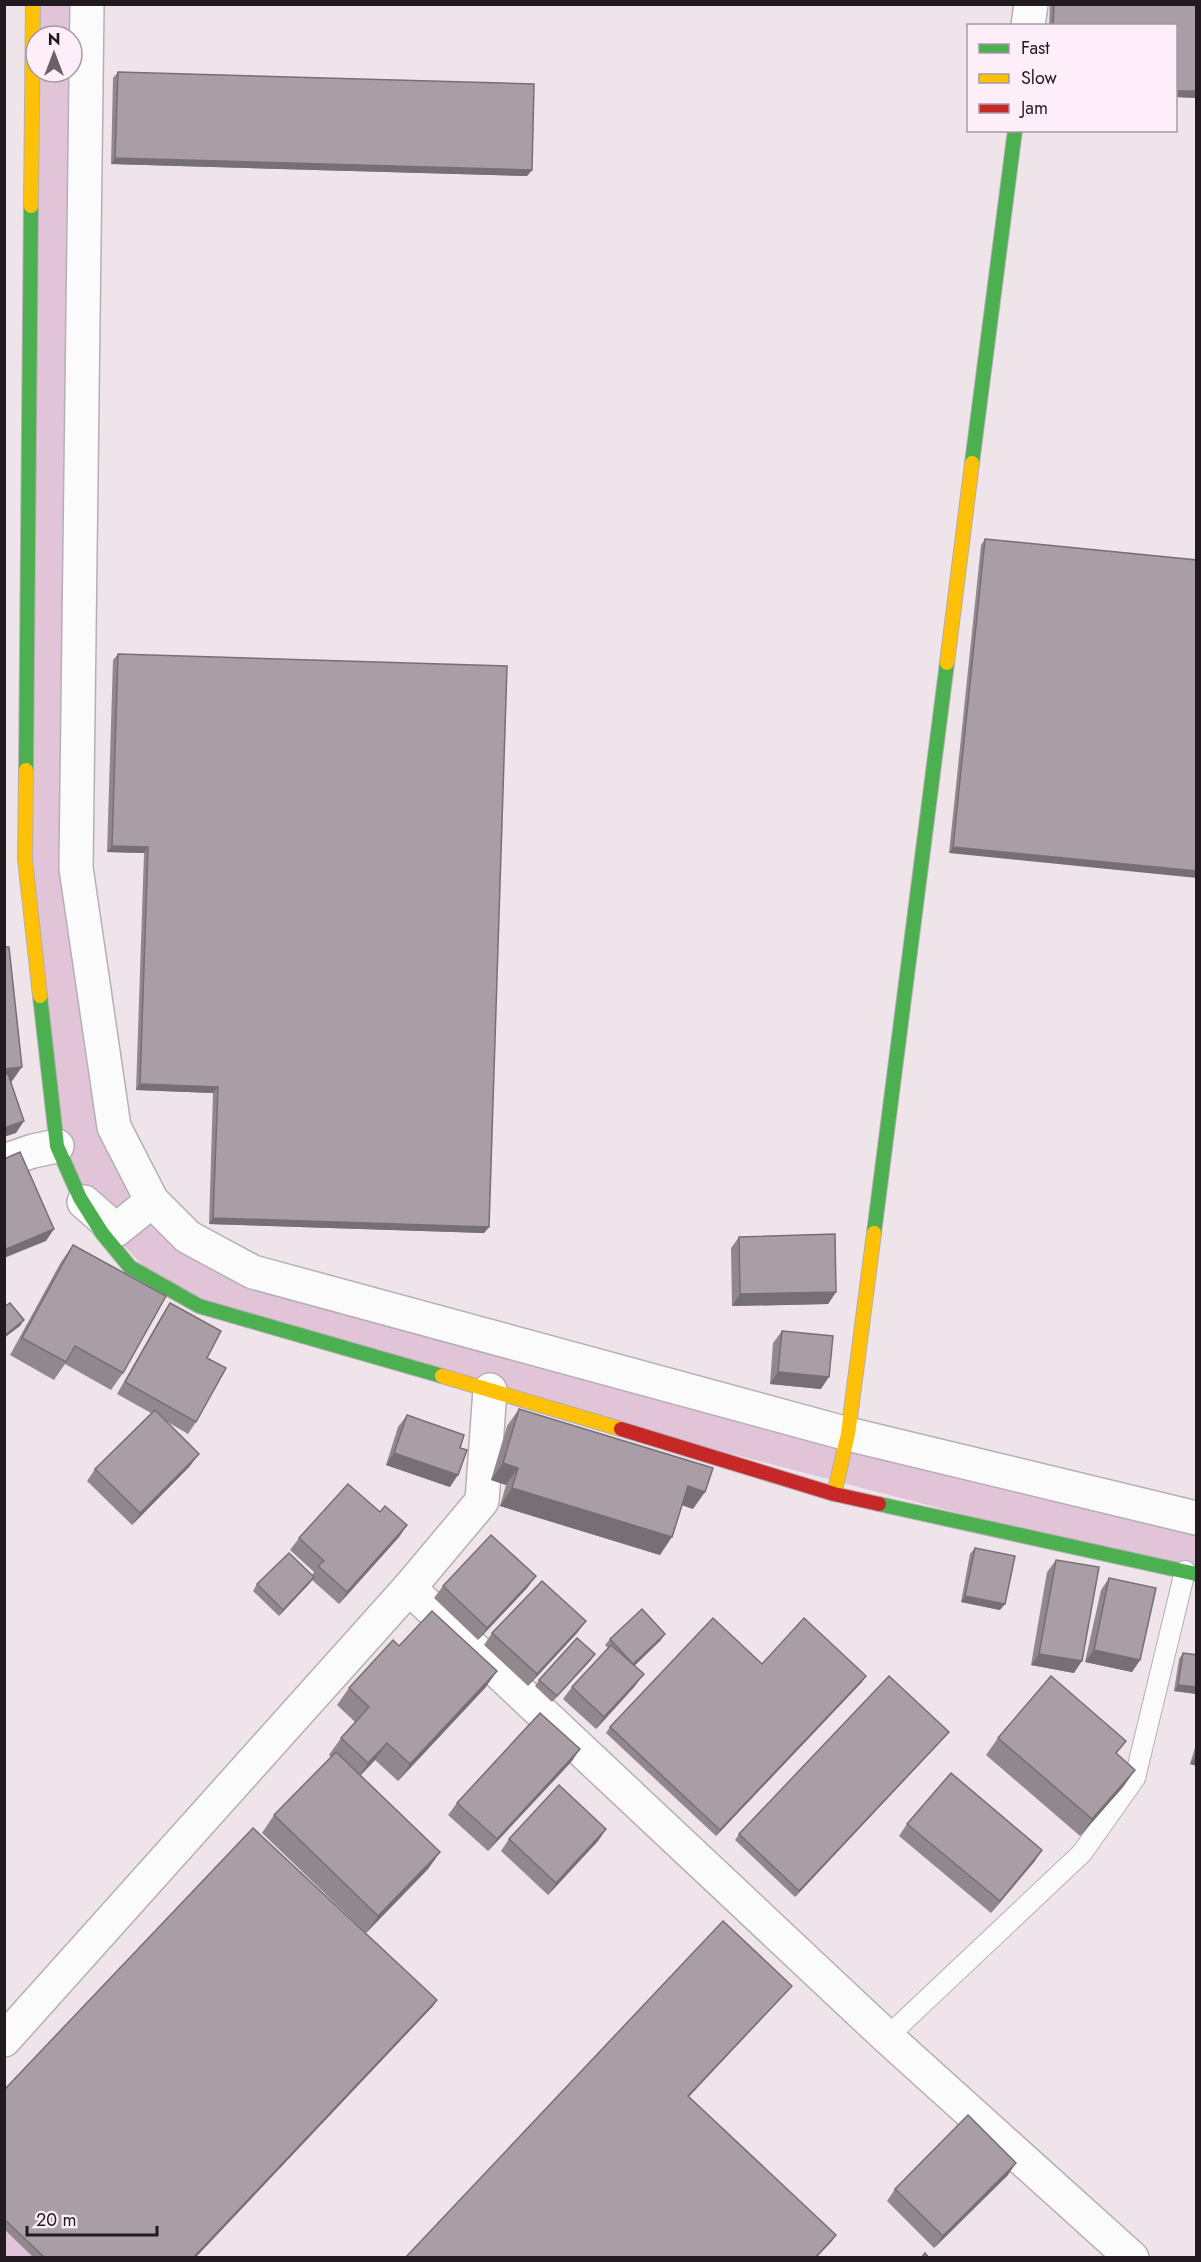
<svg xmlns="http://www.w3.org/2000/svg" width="1201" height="2262" viewBox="0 0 1201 2262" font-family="Jost,sans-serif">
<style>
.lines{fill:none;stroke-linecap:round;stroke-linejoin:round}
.canal{stroke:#e2c4d8;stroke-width:45}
.lane-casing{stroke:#b5afb3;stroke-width:22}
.street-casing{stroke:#b5afb3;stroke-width:36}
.fast-casing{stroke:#b5afb3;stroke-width:16}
.slow-casing{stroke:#b5afb3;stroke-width:16}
.jam-casing{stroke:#b5afb3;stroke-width:16}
.lane{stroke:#fcfbfc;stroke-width:20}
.street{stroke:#fcfbfc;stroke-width:33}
.fast{stroke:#4caf50;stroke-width:14}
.slow{stroke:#ffc107;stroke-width:14}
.jam{stroke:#c62828;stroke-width:14}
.wall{fill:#91888e}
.shaded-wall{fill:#766f74}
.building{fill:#a99ea5;stroke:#766f74;stroke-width:1.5}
</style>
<rect width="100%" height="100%" fill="#eee4ea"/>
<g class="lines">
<g class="canal">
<path d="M54 36 55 4"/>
<path d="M53 72 42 858 87 1149 107 1194 179 1272 240 1302 1196 1552"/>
<path d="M4 2244 19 2258"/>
</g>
<g class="lane-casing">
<path id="lane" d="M887 2037 1082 1853 1135 1778 1185 1571"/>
</g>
<g class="street-casing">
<g id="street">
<path d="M87 4 76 868 114 1127 152 1201 188 1237 253 1272 848 1434 1196 1518"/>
<path d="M1028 26 1031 4"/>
<path d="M4 1161 33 1151 57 1146"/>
<path d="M84 1202 116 1230 152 1201"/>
<path d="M409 1588 887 2037 1132 2258"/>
<path d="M4 2040 409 1588 482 1501 490 1390"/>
</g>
</g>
<g class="fast-casing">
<g id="fast">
<path d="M972 463 1015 130"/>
<path d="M26 770 31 206"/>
<path d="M40 996 57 1146 80 1198 102 1233 130 1267 199 1306 442 1376"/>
<path d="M874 1233 947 663"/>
<path d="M879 1504 1196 1574"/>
</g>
</g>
<g class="slow-casing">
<g id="slow">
<path d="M31 206 33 4"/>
<path d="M947 663 972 463"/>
<path d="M26 770 25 859 40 996"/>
<path d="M442 1376 621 1429"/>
<path d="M834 1494 848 1434 874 1233"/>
</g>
</g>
<g class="jam-casing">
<path id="jam" d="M621 1429 834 1494 879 1504"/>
</g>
<use href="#lane" class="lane"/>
<use href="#street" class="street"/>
<use href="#fast" class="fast"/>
<use href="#slow" class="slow"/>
<use href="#jam" class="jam"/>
</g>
<g class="wall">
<path d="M1050 4H1197V98L1176 97V26H1049Z"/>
<path d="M118 72 532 170 527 176 111 164 113 78Z"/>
<path d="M985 539 1197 560 949 853 981 545Z"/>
<path d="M118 654 489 1227 484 1233 209 1224 213 1093 136 1090 144 853 107 852 113 660Z"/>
<path d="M739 1237 836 1292 828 1304 732 1306 731 1248Z"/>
<path d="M73 1245 123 1373 111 1390 65 1364 54 1380 10 1355 61 1262Z"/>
<path d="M170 1303 207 1358 196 1422 188 1434 166 1421 190 1466 132 1525 87 1481 95 1469 151 1413 117 1394 162 1315Z"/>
<path d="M782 1331 821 1389 770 1384 773 1343Z"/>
<path d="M519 1409 693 1509 682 1505 660 1555 500 1506 506 1485 491 1480 507 1426Z"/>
<path d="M407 1415 450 1487 386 1465 398 1427Z"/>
<path d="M380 1512 407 1525 399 1537 339 1604 312 1580 279 1616 253 1591 257 1584 312 1575 314 1572 290 1550 299 1538Z"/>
<path d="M975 1548 1000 1610 961 1602 970 1554Z"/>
<path d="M1056 1560 1074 1673 1031 1665 1047 1572Z"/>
<path d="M536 1576 527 1588 478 1640 434 1598 443 1586Z"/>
<path d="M1109 1578 1140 1660 1132 1672 1085 1662 1101 1590Z"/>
<path d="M586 1621 577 1633 528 1686 484 1645 492 1633Z"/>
<path d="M610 1639 661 1640 634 1666 635 1686 596 1729 563 1699 572 1687 608 1648 605 1645Z"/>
<path d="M399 1646 497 1671 485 1688 398 1781 375 1760 360 1776 440 1852 428 1869 366 1933 262 1833 274 1815 331 1757 329 1755 341 1738 355 1722 337 1705 349 1688Z"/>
<path d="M1183 1653 1197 1694 1174 1691 1179 1659Z"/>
<path d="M591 1660 552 1702 535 1686 539 1680Z"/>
<path d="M762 1664 866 1676 862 1682 716 1836 606 1733 610 1727Z"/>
<path d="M944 1738 795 1897 735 1840 739 1834Z"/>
<path d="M998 1738 1117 1754 1135 1770 1123 1787 1080 1836 986 1755Z"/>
<path d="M1197 1741V1766L1190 1764Z"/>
<path d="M572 1761 488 1851 448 1815 457 1803Z"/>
<path d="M907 1824 1042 1850 1034 1862 991 1913 899 1836Z"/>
<path d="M606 1829 598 1841 548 1895 501 1851 509 1839Z"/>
<path d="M437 2000 433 2006 195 2258H34L4 2229V2090Z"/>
<path d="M1008 2175 934 2248 887 2201 895 2189Z"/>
</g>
<g class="shaded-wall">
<path d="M1176 91H1197V98L1176 97Z"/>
<path d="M115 158 532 170 527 176 111 164Z"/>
<path d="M112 846 148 847 144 853 107 852Z"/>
<path d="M953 847 1197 871V878L949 853Z"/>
<path d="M22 1067 10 1084 4 1085V1069Z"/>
<path d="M140 1084 218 1087 213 1093 136 1090Z"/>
<path d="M24 1121 16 1133 4 1137V1128Z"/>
<path d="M213 1218 489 1227 484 1233 209 1224Z"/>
<path d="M54 1229 46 1241 4 1258V1250Z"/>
<path d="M836 1292 828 1304 732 1306 740 1294Z"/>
<path d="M24 1320 20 1326 4 1338V1336Z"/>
<path d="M778 1372 829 1377 821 1389 770 1384Z"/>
<path d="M394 1453 458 1475 450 1487 386 1465Z"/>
<path d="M199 1454 190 1466 132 1525 140 1513Z"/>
<path d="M503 1463 518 1468 506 1485 491 1480Z"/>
<path d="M688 1486 705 1492 693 1509 676 1503Z"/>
<path d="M512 1488 672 1537 660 1555 500 1506Z"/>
<path d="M407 1525 399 1537 339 1604 347 1592Z"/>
<path d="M536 1576 527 1588 478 1640 487 1628Z"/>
<path d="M314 1577 310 1583 279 1616 283 1610Z"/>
<path d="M965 1596 1005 1604 1000 1610 961 1602Z"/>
<path d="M586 1621 577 1633 528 1686 537 1674Z"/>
<path d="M665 1634 661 1640 629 1671 633 1664Z"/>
<path d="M1094 1650 1140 1660 1132 1672 1085 1662Z"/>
<path d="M595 1654 591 1660 552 1702 557 1696Z"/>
<path d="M1039 1654 1082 1661 1074 1673 1031 1665Z"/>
<path d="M497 1671 485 1688 398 1781 410 1764Z"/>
<path d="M644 1674 635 1686 596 1729 604 1717Z"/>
<path d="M866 1676 862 1682 716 1836 720 1830Z"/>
<path d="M1178 1685 1197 1687V1694L1174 1691Z"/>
<path d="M949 1732 944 1738 795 1897 799 1891Z"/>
<path d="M387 1743 375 1760 356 1780 368 1763Z"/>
<path d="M580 1749 572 1761 488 1851 497 1839Z"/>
<path d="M1197 1754V1766L1190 1764Z"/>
<path d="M1135 1770 1123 1787 1080 1836 1092 1819Z"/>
<path d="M606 1829 598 1841 548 1895 556 1883Z"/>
<path d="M1042 1850 1034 1862 991 1913 1000 1901Z"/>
<path d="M440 1852 428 1869 366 1933 378 1916Z"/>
<path d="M792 1986 787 1992 684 2102 688 2096Z"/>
<path d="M437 2000 433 2006 195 2258H193Z"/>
<path d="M1016 2163 1008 2175 934 2248 943 2236Z"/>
<path d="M836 2235 832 2241 816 2258H815Z"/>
</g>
<g class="building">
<path d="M1054 4H1197V91H1176V26H1053Z"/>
<path d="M118 72 534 84 532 170 115 158Z"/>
<path d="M985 539 1197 560V871L953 847Z"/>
<path d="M118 654 507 666 489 1227 213 1218 218 1087 140 1084 148 847 112 846Z"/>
<path d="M4 947H9L22 1067 4 1069Z"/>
<path d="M8 1074 24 1121 4 1128V1075Z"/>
<path d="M20 1152 54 1229 4 1250V1159Z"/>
<path d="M835 1234 836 1292 740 1294 739 1237Z"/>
<path d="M73 1245 166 1296 123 1373 75 1346 66 1362 22 1338Z"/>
<path d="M10 1303 24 1320 4 1336V1307Z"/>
<path d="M170 1303 221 1331 207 1358 226 1368 196 1422 125 1382Z"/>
<path d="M782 1331 833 1336 829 1377 778 1372Z"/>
<path d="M519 1409 713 1468 705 1492 688 1486 672 1537 512 1488 518 1468 503 1463Z"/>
<path d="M155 1410 199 1454 140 1513 95 1469Z"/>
<path d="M407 1415 464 1435 460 1448 467 1450 458 1475 394 1453Z"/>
<path d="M348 1484 380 1512 385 1506 407 1525 347 1592 318 1566 324 1561 299 1538Z"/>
<path d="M491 1535 536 1576 487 1628 443 1586Z"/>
<path d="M975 1548 1015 1556 1005 1604 965 1596Z"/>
<path d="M289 1553 314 1577 283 1610 257 1584Z"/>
<path d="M1056 1560 1099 1567 1082 1661 1039 1654Z"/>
<path d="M1109 1578 1156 1588 1140 1660 1094 1650Z"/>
<path d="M542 1581 586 1621 537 1674 492 1633Z"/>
<path d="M642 1609 665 1634 633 1664 610 1639Z"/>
<path d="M432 1611 497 1671 410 1764 387 1743 368 1763 341 1738 369 1707 349 1688 393 1640 399 1646Z"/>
<path d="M713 1618 762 1664 804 1618 866 1676 720 1830 610 1727Z"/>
<path d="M577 1638 595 1654 557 1696 539 1680Z"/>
<path d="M611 1645 644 1674 604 1717 572 1687Z"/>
<path d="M1183 1653 1197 1655V1687L1178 1685Z"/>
<path d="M889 1676 949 1732 799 1891 739 1834Z"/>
<path d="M1051 1676 1126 1741 1116 1753 1135 1770 1092 1819 998 1738Z"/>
<path d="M540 1713 580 1749 497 1839 457 1803Z"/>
<path d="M336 1752 440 1852 378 1916 274 1815Z"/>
<path d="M951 1773 1042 1850 1000 1901 907 1824Z"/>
<path d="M559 1785 606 1829 556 1883 509 1839Z"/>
<path d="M253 1828 437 2000 193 2258H45L4 2219V2090Z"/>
<path d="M723 1921 792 1986 688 2096 836 2235 815 2258H405Z"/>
<path d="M968 2115 1016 2163 943 2236 895 2189Z"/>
<path d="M925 2253 929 2258H921Z"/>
</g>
<rect width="1201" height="2262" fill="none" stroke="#211b1f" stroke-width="12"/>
<rect x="967" y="24" width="210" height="108" fill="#feeef9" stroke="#a69aa2" stroke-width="1.5"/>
<rect x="979" y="44" width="30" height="9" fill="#4caf50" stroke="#a69aa2" stroke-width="1.5"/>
<text x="1021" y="54" font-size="18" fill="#211b1f">Fast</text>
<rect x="979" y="74" width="30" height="9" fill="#ffc107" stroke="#a69aa2" stroke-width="1.5"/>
<text x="1021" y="84" font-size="18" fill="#211b1f">Slow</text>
<rect x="979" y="104" width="30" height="9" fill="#c62828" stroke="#a69aa2" stroke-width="1.5"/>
<text x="1021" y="114" font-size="18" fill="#211b1f">Jam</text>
<g transform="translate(54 54)"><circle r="28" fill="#feeef9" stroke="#a69aa2" stroke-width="1.5"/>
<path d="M0-4.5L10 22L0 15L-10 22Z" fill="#696166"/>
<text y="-9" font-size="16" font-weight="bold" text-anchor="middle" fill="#211b1f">N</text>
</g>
<path d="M27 2226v9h130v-9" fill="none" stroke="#211b1f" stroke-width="3"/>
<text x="36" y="2226" font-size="18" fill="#211b1f" stroke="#feeef9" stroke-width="4.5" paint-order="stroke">20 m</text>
</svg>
